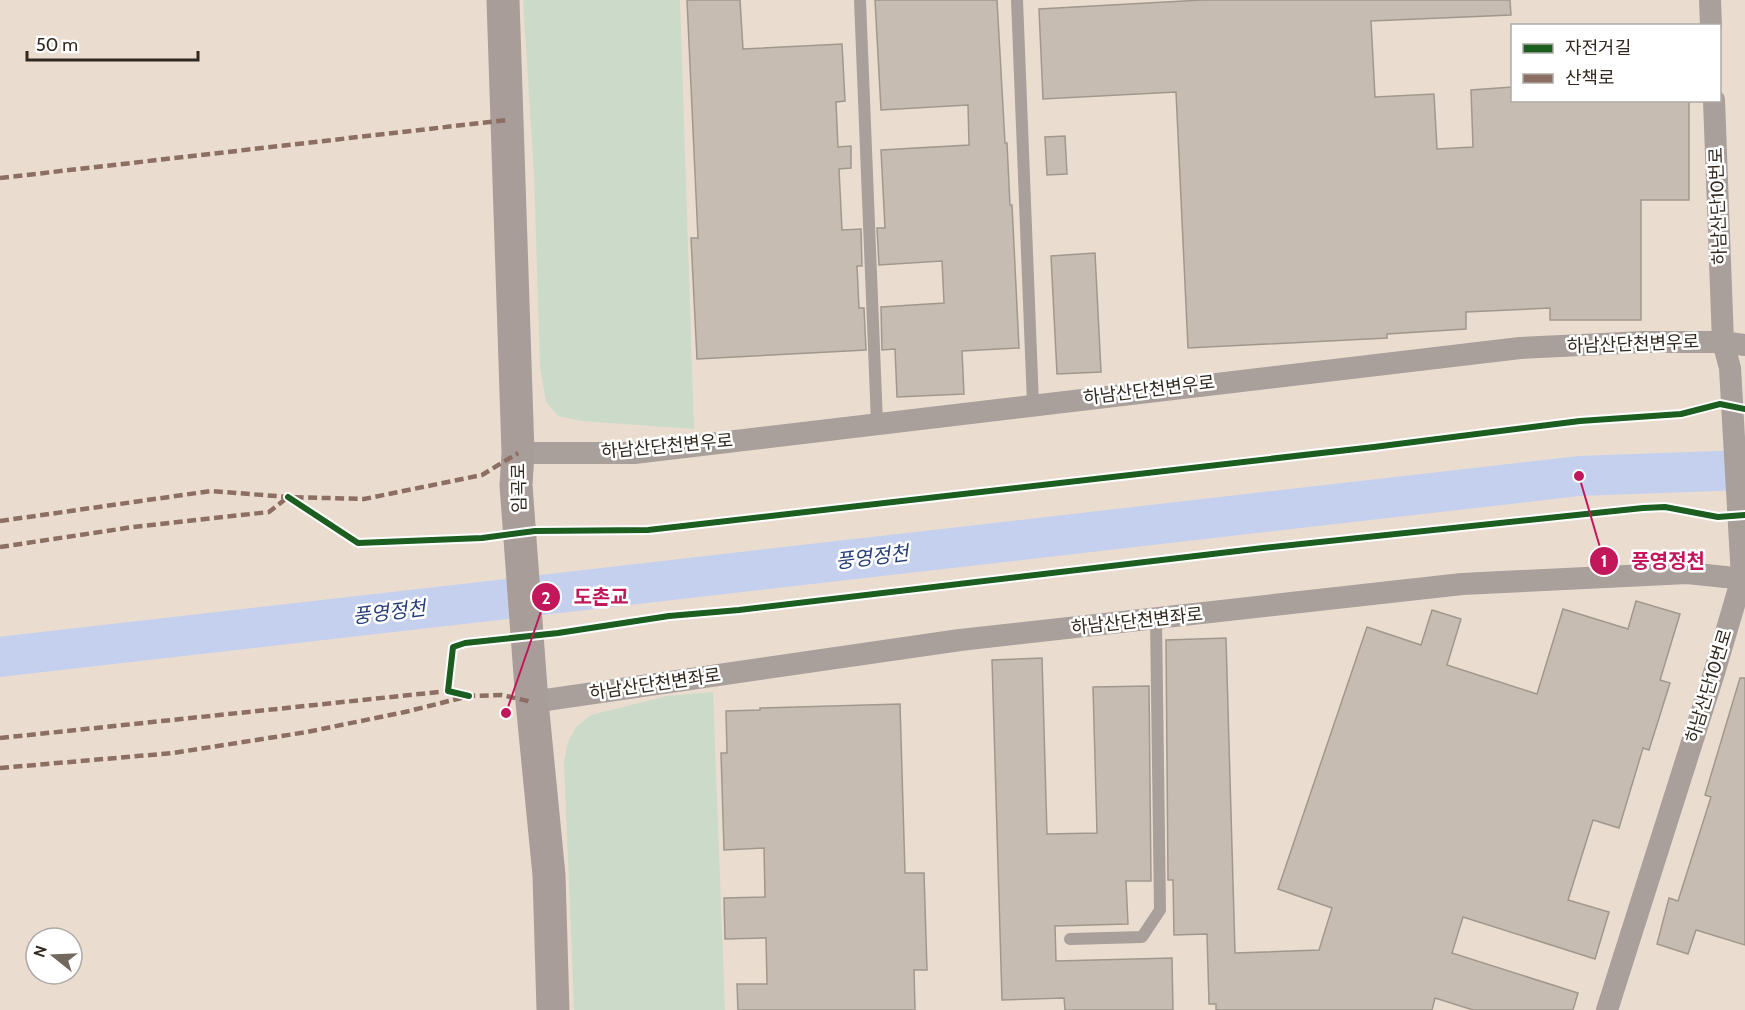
<svg xmlns="http://www.w3.org/2000/svg" width="1745" height="1010" font-family="Cabin,'Noto Sans KR',sans-serif">
<style>
.green{fill:#ccdbc9}
.lines{fill:none;stroke-linecap:round;stroke-linejoin:round}
.river{stroke:#c4d0ed;stroke-width:40}
.building{fill:#c6bcb1;stroke:#a1988d;stroke-width:1.5}
.service{stroke:#a99f9b;stroke-width:12}
.minor{stroke:#a99f9b;stroke-width:22}
.secondary{stroke:#a99d99;stroke-width:33}
.quiet{stroke:#8d6e63;stroke-width:4.5;stroke-dasharray:9 4.5;stroke-linecap:butt}
.cycleway-casing{stroke:#fff;stroke-width:10}
.cycleway{stroke:#1b5e20;stroke-width:6}
.labels{text-anchor:middle;dominant-baseline:central;stroke-width:5;stroke-linejoin:round;paint-order:stroke}
.street-label{font-size:18px;fill:#31291f;stroke:#fff}
.water-label{font-size:20px;font-style:italic;fill:#273f78;stroke:#fff}
.leader{fill:none;stroke:#c2185b;stroke-width:2}
.callout-dot{fill:#c2185b;stroke:#fff;stroke-width:2}
.mark-label{font-size:18px;text-anchor:middle;font-weight:bold;fill:#fff}
.callout-label{font-size:20px;text-anchor:middle;font-weight:bold;fill:#c2185b;stroke:#fff;stroke-width:5;stroke-linejoin:round;paint-order:stroke}
</style>
<rect width="100%" height="100%" fill="#eaddd0"/>
<!-- green -->
<path class="green" d="M523,0h157l14,429 -113,-8 -23,-5 -12,-14 -6,-35 -6,-193z
M713,692l12,318h-151l-10,-249 4,-19 9,-16 14,-11 76,-19z"/>
<g class="lines">
<!-- river -->
<path class="river" d="M0,657l1579,-181 166,-6"/>
</g>
<!-- building -->
<path class="building" d="M687,0h53l3,49 99,-5 3,57 -9,1 2,45 13,-1v22l-12,1 3,61 19,-1 1,37h-5l2,42h5l2,42 -169,9 -6,-121h7z
M875,0h122l8,143h2l3,62h2l7,143 -57,3 2,43 -67,3 -2,-48 -13,1 -1,-43 63,-4 -2,-42 -63,4 -2,-37h8l-4,-78 88,-5 -1,-40 -87,5z
M1202,0h308l1,15 -140,6 4,76 59,-3 3,55 36,-2 -2,-57 41,-3v13h177v100h-48v120h-91v-12l-84,4v17l-79,5v4l-199,10 -12,-256 -133,7 -4,-90z
M1065,136l2,38 -20,1 -2,-38z
M1095,253l6,119 -44,2 -6,-118z
M1636,601l44,13 -20,66 10,3 -21,67 -6,-2 -24,80 -26,-8 -25,80 41,12 -14,47 -132,-42 -11,36 126,40 -5,17h-100l-38,-12 -3,12h-216v-6h-7l-2,-70 -33,1 -1,-55h-5l-2,-240 60,-2 9,315 84,-3 13,-42 -54,-19 89,-262 54,18 11,-35 29,9 -14,46 90,29 26,-85 65,20z
M1042,658l5,176 50,-1 -4,-146 56,-1 2,195h-25l2,43 -73,2 1,35 116,-3 1,52h-108l-1,-12 -62,2 -10,-340z
M1740,678h5v267l-49,-15 -8,24 -31,-10 12,-46 9,3 33,-104 -6,-2z
M900,704l5,169h19l3,97h-13l1,40h-177l-1,-26h30l-1,-46 -41,1 -1,-41 41,-1 -1,-49 -40,2 -3,-97h6l-1,-42 34,-1v-2z"/>
<g class="lines">
<!-- service -->
<path class="service" d="M860,0l17,423
M1017,0l16,404
M1070,939l72,-2 18,-27 -4,-291"/>
<!-- minor -->
<path class="minor" d="M1710,0l1,26
M518,453h116l886,-105 124,-6h79l22,3
M532,702l428,-62 502,-56 225,-11 58,6
M1607,1010l107,-337 28,-95 -12,-210 -7,-26 -9,-242"/>
<!-- secondary -->
<path class="secondary" d="M503,0l15,453 -2,32 16,217 17,173 4,135"/>
<!-- quiet -->
<path class="quiet" d="M0,178l507,-58
M0,521l211,-30 77,6 76,2 118,-24 36,-22
M0,547l133,-20 136,-15 19,-15
M0,738l448,-47
M0,768l173,-15 134,-21 98,-20 64,-16 33,-1 30,7"/>
<!-- cycleway casing -->
<g class="cycleway-casing">
<path id="cycleway" d="M288,497l70,46 124,-5 53,-7 113,-1 726,-83 206,-26 101,-7 39,-10 25,5
M469,696l-21,-5 5,-44 12,-4 93,-10 111,-17 70,-6 524,-62 380,-40 22,-1 53,10 27,-2"/>
</g>
<!-- cycleway -->
<use href="#cycleway" class="cycleway"/>
</g>
<g class="labels">
<!-- street labels -->
<g class="street-label">
<text transform="translate(1718 206) rotate(-92)">하남산단10번로</text>
<text transform="translate(1633 344) rotate(-2)">하남산단천변우로</text>
<text transform="translate(1149 390) rotate(-7)">하남산단천변우로</text>
<text transform="translate(667 446) rotate(-5)">하남산단천변우로</text>
<text transform="translate(519 488) rotate(-91)">임곡로</text>
<text transform="translate(1137 621) rotate(-6)">하남산단천변좌로</text>
<text transform="translate(655 684) rotate(-8)">하남산단천변좌로</text>
<text transform="translate(1709 686) rotate(-73)">하남산단10번로</text>
</g>
<!-- water labels -->
<g class="water-label">
<text transform="translate(872 557) rotate(-7)">풍영정천</text>
<text transform="translate(389 612) rotate(-7)">풍영정천</text>
</g>
</g>
<!-- callouts -->
<path class="leader" d="M1579 476L1604 561M506 713L546 597"/>
<g class="callout-dot">
<circle cx="1579" cy="476" r="6"/>
<circle cx="506" cy="713" r="6"/>
<circle cx="1604" cy="561" r="15"/>
<circle cx="546" cy="597" r="15"/>
</g>
<g class="mark-label">
<text x="1604" y="567">1</text>
<text x="546" y="604">2</text>
</g>
<g class="callout-label">
<text x="1668" y="568">풍영정천</text>
<text x="601" y="604">도촌교</text>
</g>
<!-- legend -->
<rect x="1511" y="24" width="210" height="78" fill="#ffffff" stroke="#ada9a5" stroke-width="1.5"/>
<rect x="1523" y="44" width="30" height="9" fill="#1b5e20" stroke="#ada9a5" stroke-width="1.5"/>
<text x="1565" y="54" font-size="18" fill="#31291f">자전거길</text>
<rect x="1523" y="74" width="30" height="9" fill="#8d6e63" stroke="#ada9a5" stroke-width="1.5"/>
<text x="1565" y="84" font-size="18" fill="#31291f">산책로</text>
<!-- north arrow -->
<g transform="translate(54 956) rotate(288)"><circle r="28" fill="#ffffff" stroke="#ada9a5" stroke-width="1.5"/>
<path d="M0-4.5L10 22L0 15L-10 22Z" fill="#72685d"/>
<text y="-9" font-size="16" font-weight="bold" text-anchor="middle" fill="#31291f">N</text>
</g>
<!-- scale -->
<path d="M27 51v9h171v-9" fill="none" stroke="#31291f" stroke-width="3"/>
<text x="36" y="51" font-size="18" fill="#31291f" stroke="#ffffff" stroke-width="4.5" paint-order="stroke">50 m</text>
</svg>
